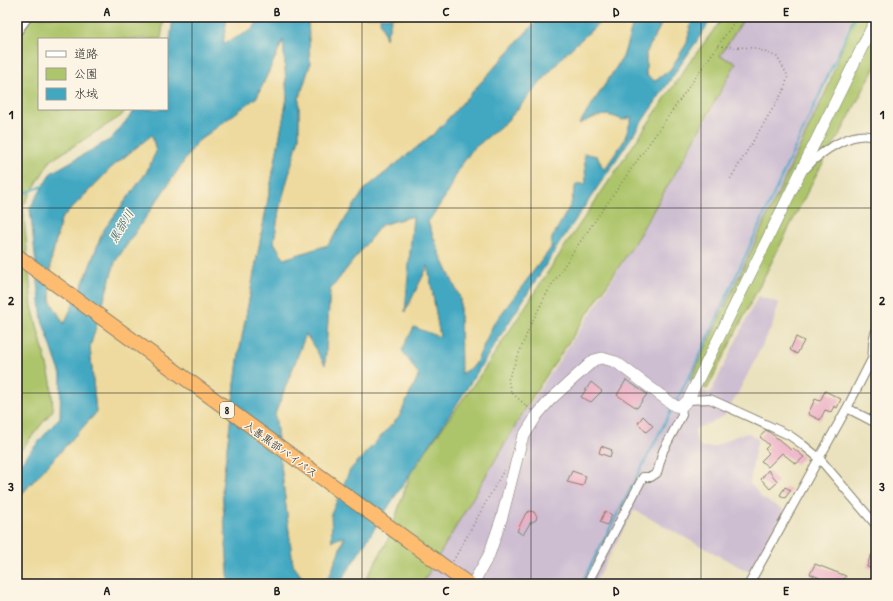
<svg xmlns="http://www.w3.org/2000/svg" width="893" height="601" font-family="'Patrick Hand','Klee One',sans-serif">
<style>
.industrial{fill:#cdbed2}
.green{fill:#adc56b;stroke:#647044}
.sand{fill:#eeda9e;stroke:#857b5d}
.water{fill:#42a8c2;stroke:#2f626f;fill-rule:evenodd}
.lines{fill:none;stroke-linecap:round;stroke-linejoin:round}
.stream{stroke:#42a8c2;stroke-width:2}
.building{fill:#ecadc5}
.minor-casing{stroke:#837f6d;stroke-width:10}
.tertiary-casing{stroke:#837f6d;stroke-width:12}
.trunk-casing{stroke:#837f6d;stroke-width:16}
.path{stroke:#837f6d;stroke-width:1.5;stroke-dasharray:1 3;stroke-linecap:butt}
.minor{stroke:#fff;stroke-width:8}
.tertiary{stroke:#fff;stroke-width:11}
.trunk{stroke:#febc70;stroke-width:14}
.grid{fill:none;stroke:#1c1c1c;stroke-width:1;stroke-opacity:0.55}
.labels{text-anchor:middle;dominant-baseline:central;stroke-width:3;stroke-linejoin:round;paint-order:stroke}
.shield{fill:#fcf5e5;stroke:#5f5d58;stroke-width:1}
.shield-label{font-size:10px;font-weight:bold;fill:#1c1c1c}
.street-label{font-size:11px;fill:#1c1c1c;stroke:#fcf5e5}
.water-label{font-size:12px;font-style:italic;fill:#2d5b67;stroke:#fcf5e5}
.neatline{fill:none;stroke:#1c1c1c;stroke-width:1.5}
.grid-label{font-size:13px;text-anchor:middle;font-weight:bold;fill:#1c1c1c}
</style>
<rect width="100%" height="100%" fill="#fcf5e5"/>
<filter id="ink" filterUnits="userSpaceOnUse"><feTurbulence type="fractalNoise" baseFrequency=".025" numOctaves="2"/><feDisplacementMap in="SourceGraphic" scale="8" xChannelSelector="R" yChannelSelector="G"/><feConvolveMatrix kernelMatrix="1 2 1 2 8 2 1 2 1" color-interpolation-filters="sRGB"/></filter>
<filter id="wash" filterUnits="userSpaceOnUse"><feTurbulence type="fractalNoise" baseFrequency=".012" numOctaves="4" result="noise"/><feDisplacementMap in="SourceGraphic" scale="16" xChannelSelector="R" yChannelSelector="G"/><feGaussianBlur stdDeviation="0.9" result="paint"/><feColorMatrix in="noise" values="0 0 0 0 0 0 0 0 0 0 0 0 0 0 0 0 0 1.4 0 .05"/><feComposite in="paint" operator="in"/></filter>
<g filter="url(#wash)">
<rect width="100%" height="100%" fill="#eae2be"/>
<!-- industrial -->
<path class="industrial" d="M744,17h108l-35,92 -128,276 21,9 48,-98 21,7 -7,23 -35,69 -12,20 -12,7 -18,7 2,13 4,5h12l25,-12 11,-2 9,6 -4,17 -4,27 12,15 22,12 -33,63 -117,-63 -40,74h-172l92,-156 87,-130 49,-81 59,-102 27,-52 -16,-7z"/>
<!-- green -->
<path class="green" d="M17,17h147l-3,22h-122v70h87l-5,7 -71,45 -27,45 9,100 19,75 2,29 -36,45z
M720,17h25l-25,39 16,7 -53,97 -53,90 -97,146 -111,188h-59l24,-42 24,-70 72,-101 86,-131 120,-177 30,-40z
M853,17h23v48l-32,62 -28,48 -109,214 -17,-8 138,-294z"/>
<!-- sand -->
<path class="sand" d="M227,17h34l-9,13 -29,14z
M308,17h73l-1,4 6,17 6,-21h148l-104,115 -71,57 -37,56 -44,14 -10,-17 5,-32 20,-72v-39l11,-34z
M606,17h29l-12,40 -43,66c17,-5 23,-13 42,-3l10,-3 -8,24 -20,30 -18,13h-10l-5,20 -19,34 -1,10 -58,77 -18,40 -15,9v-76l-21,-46 -11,-30 17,-25 15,-30 12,-17 36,-30 58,-67z
M665,17h27l-5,26 -17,27 -15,11 -9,-6v-22z
M284,39l3,59 -48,255 -17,135 7,96h-212v-85l79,-86 -6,-66 25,-85 82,-120 60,-45z
M152,134l4,18 -10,21 -43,58 -17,45 -22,48 -14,-24 1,-39 10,-42 51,-52z
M413,216l-7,94 22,-45 12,72 -21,37 -20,43 -49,53 -18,71 13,-6 -15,40 -8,9h-15l-14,-19 -18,-151 31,-80 19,30 5,-74 51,-65z"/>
<!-- water -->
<path class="water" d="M173,17h54l-4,27 29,-14 9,-13h47l2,48 -11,34v39l-20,72 -5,32 10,17 44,-14 37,-56 71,-57 104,-115h66l-40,36 -58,67 -36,30 -12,17 -15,30 -17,25 11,30 21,46 1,76 14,-9 18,-40 58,-77 1,-10 19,-34 5,-20h10l-2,-31 13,3 7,14 20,-29 8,-24 -10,3c-17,-9 -27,-4 -43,4l44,-67 12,-40h30l-19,36v22l9,6 15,-11 17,-27 5,-26h21l-154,227 -106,166 -59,88 -55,86h-17l8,-9 15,-39 -13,5 -1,-27 19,-44 49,-53 20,-42 -17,-25 12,-23 26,10 -12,-71 -23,46 8,-96 -32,9 -51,65 -5,75 -19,-31 -31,80 18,151 14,19h-78l-7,-96 17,-135 48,-255 -4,-58 -26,57 -60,45 -82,120 -25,85 6,66 -79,86v-32l43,-50 1,-42 -19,-55 -12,-112 21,-35 60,-34 25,-30h31v-42zM152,135l4,17 -10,21 -43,58 -17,45 -22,48 -14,-24 1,-39 10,-42 51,-52z
M381,17h11l-6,22 -6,-19z"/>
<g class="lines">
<!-- stream -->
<path class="stream" d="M17,196l29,-11
M676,402l21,-41 158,-344
M581,584l91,-175"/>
</g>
<g id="blocks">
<!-- building -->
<path class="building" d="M796,337l8,4 -7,13 -7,-4z
M626,380l21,14 -10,14 -20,-13z
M591,382l11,9 -11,11 -10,-5z
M825,391l16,8 -4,9 -3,-2 -3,6 -6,-2 -5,10 -12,-6 7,-15 5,2z
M643,416l10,10 -7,6 -8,-9z
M766,430l11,8 14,12 2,-2 11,9 -8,7 -14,-11 -14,14 -7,-6 8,-8 -4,-4 4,-4 -9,-8z
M601,446l11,4 -2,7 -11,-4z
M768,470l10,12 -8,7 -9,-10z
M572,471l14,5 -3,10 -16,-4z
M785,487l6,3 -6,8 -5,-3z
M530,511l4,1 3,4 -1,4 -6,3 -7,12 -6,-4 9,-18z
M605,511l7,4 -5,10 -7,-3z
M876,549v15l-2,5 -7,-2 3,-10z
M815,564l31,12 -5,8h-22l1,-6 -10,-4z"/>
</g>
</g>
<g filter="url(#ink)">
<use href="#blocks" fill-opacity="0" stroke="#837f6d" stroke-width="1"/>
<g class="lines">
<!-- minor casing -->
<g class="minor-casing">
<path id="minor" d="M17,32l11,-15
M806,168c14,-16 48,-40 70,-30
M688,400l22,-1 79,36 14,10 16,13 57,67
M847,408l29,15
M587,584l56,-107h8l6,-4 6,-22 19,-36 -1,-8
M749,584l98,-176 25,-49c2,-10 -1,-18 4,-28"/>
</g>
<!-- tertiary casing -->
<g class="tertiary-casing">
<path id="tertiary" d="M476,578l13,-23 13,-38 20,-78 15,-24 13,-15 44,-40 8,-2 14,4 59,44 6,1 7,-7 188,-381"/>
</g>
<!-- trunk casing -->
<g class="trunk-casing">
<path id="trunk" d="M17,256l451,328"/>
</g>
<!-- path -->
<path class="path" d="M718,46l37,2 22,9 11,19 -4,14 -55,91
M531,410l-20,-18 -3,-12 23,-56 17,-33 25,-39 165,-235
M453,561l51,-91
M439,584l4,-6"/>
<!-- minor -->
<use href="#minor" class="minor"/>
<!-- tertiary -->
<use href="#tertiary" class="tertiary"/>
<!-- trunk -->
<use href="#trunk" class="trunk"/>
</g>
</g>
<!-- grid -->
<path class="grid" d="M192,17v567M362,17v567M531,17v567M701,17v567M17,208h859M17,393h859"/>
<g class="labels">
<!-- shield labels -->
<rect class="shield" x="220" y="402" width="14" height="16" rx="3"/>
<g class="shield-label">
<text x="227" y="410">8</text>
</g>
<!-- street labels -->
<g class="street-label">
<text transform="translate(281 449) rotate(36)">入善黒部バイパス</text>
</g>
<!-- water labels -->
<g class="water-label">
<text transform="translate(121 226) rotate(-59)">黒部川</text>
</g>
</g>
<!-- margin -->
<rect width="893" height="601" fill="none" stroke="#fcf5e5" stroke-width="44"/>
<!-- legend -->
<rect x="38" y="38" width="130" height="72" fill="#fcf5e5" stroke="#a29e95"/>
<rect x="46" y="51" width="20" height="6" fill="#ffffff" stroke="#a29e95"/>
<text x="74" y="58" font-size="12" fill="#1c1c1c">道路</text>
<rect x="46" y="68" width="20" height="12" fill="#adc56b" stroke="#a29e95"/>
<text x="74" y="78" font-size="12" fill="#1c1c1c">公園</text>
<rect x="46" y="88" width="20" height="12" fill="#42a8c2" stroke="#a29e95"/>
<text x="74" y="98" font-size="12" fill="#1c1c1c">水域</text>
<rect x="22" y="22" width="849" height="557" class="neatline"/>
<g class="grid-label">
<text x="107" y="16">A</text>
<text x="277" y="16">B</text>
<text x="446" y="16">C</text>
<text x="616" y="16">D</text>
<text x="786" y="16">E</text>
<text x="11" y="119">1</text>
<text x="882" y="119">1</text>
<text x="11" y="305">2</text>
<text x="882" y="305">2</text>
<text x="11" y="491">3</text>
<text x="882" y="491">3</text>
<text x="107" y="595">A</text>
<text x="277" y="595">B</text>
<text x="446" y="595">C</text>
<text x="616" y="595">D</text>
<text x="786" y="595">E</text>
</g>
</svg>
